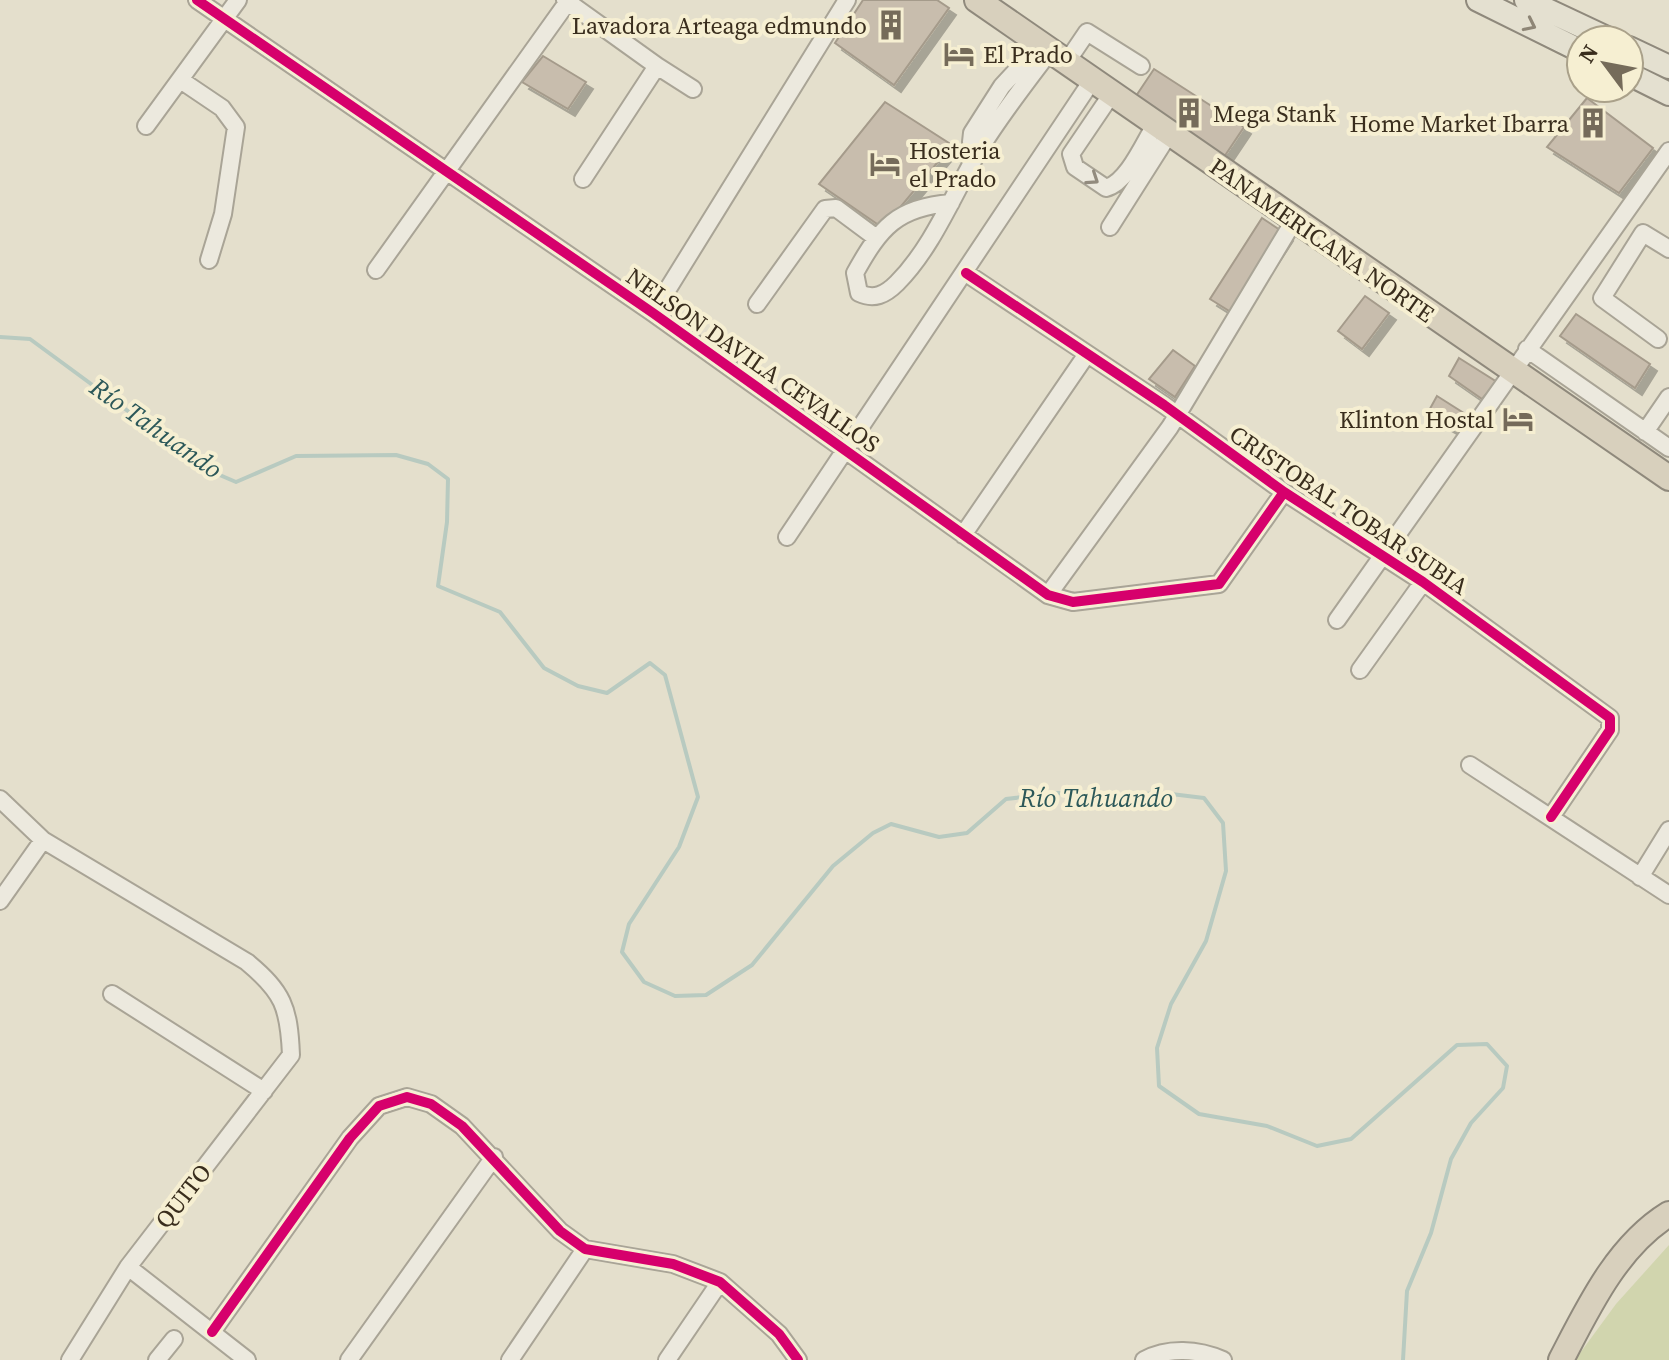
<svg xmlns="http://www.w3.org/2000/svg" width="1669" height="1360" font-family="'Source Serif 4',serif">
<style>
.green{fill:#d1d5ae}
.lines{fill:none;stroke-linecap:round;stroke-linejoin:round}
.stream{stroke:#b8cac0;stroke-width:4}
.building{fill:#c8bdad;stroke:#a59b8b;stroke-width:2;filter:url(#shadow)}
.minor-casing{stroke:#a9a496;stroke-width:20}
.major-casing{stroke:#8f897c;stroke-width:26}
.highway-casing{stroke:#8f897c;stroke-width:28}
.minor{stroke:#ece9de;stroke-width:16}
.major{stroke:#e4e0d0;stroke-width:22}
.highway{stroke:#d8d0bd;stroke-width:24}
.cycleway-casing{stroke:#f6efd2;stroke-width:15}
.cycleway{stroke:#d6006c;stroke-width:10}
.oneway{stroke:#8e8676}
.oneway2{stroke:#928b7e}
.labels{text-anchor:middle;dominant-baseline:central;stroke-width:8;stroke-linejoin:round;paint-order:stroke}
.poi-label{font-size:24px;fill:#392d1d;stroke:#f6efd2;text-anchor:end}
.street-label{font-size:24px;fill:#392d1d;stroke:#f6efd2}
.water-label{font-size:26px;font-style:italic;fill:#2c5859;stroke:#f6efd2}
</style>
<defs>
<filter id="shadow"><feDropShadow dx="7" dy="7" stdDeviation="0" flood-color="#0004"/></filter>
</defs>
<rect width="100%" height="100%" fill="#e4dfcc"/>
<!-- green -->
<path class="green" d="M1669,1245v115h-94l41,-56z"/>
<g class="lines">
<!-- stream -->
<path class="stream" d="M0,337l30,2 178,131 28,12 60,-26 100,-1 32,9 20,15 -1,43 -9,64 62,26 44,56 34,18 29,7 43,-30 15,12 33,122 -19,50 -50,77 -7,28 22,30 31,14 31,-1 46,-30 81,-99 40,-33 18,-9 48,13 28,-4 39,-34 52,-6 43,3 62,-3 41,5 19,25 3,48 -20,70 -35,63 -14,44 2,38 40,28 68,12 50,20 34,-7 106,-94 30,-1 20,22 -4,22 -32,35 -20,36 -20,74 -24,58 -4,69"/>
</g>
<!-- building -->
<path class="building" d="M863,0h74l12,8 -55,77 -59,-42z
M543,56l43,26 -18,27 -46,-27z
M1154,69l90,58 -20,30 -90,-58z
M1587,98l66,50 -34,45 -72,-46z
M885,102l67,43 -69,83 -64,-44z
M1262,218l24,16 -52,80 -24,-15z
M1365,296l24,17 -27,36 -24,-18z
M1576,314l74,50 -15,24 -75,-52z
M1173,350l22,16 -20,31 -26,-18z
M1459,358l38,24 -15,17 -33,-23z
M1437,396l33,21 -13,14 -30,-17z"/>
<g class="lines">
<!-- minor casing -->
<g class="minor-casing">
<path id="minor" d="M197,0l456,313 395,282 25,7 146,-18 65,-92
M565,0l92,66
M1066,63l21,-31 54,34
M182,81l40,27 14,19 -13,87 -14,46
M1111,95l-40,59 4,13 31,21c21,-5 38,-45 49,-63
M146,126l92,-126
M979,151l-8,-9 1,-9 30,-47 38,-41
M583,179l74,-113 36,23
M951,203c-54,4 -71,25 -96,70l4,20c15,7 26,2 38,-10 35,-35 56,-88 81,-131 21,-35 47,-68 72,-101
M1110,227l59,-93
M376,270l193,-270
M966,273l198,132 120,87 139,90 187,136v12l-59,87
M757,304l68,-95 11,-1 39,29
M653,313l194,-313
M1658,339l-56,-41 41,-65 26,16
M1527,349l142,99
M1645,432l24,-35
M963,535l124,-181
M787,537l304,-455
M1048,595l122,-168 125,-208
M1337,620l332,-469
M1360,670l63,-88
M1470,765l199,130
M0,799l43,41 204,122c36,30 42,45 44,93l-163,212 -58,93
M1640,877l29,-47
M0,901l43,-61
M112,994l152,97
M128,1267l119,93
M212,1332l138,-194 29,-32 28,-9 24,7 31,22 98,105 25,18 88,15 47,18 59,52 19,26
M157,1360l17,-21
M349,1360l145,-203
M510,1360l75,-111
M667,1360l53,-78
M1144,1360c24,-13 54,-11 79,0"/>
</g>
<!-- major casing -->
<g class="major-casing">
<path id="major" d="M1478,0l103,51
M1526,0l85,40
M1629,48l40,19
M1629,74l40,20"/>
</g>
<!-- highway casing -->
<g class="highway-casing">
<path id="highway" d="M977,0l692,478
M1561,1360c27,-52 56,-114 108,-146"/>
</g>
<!-- minor -->
<use href="#minor" class="minor"/>
<!-- major -->
<use href="#major" class="major"/>
<!-- highway -->
<use href="#highway" class="highway"/>
<!-- cycleway casing -->
<g class="cycleway-casing">
<path id="cycleway" d="M197,0l456,313 395,282 25,7 146,-18 65,-92
M966,273l198,132 120,87 139,90 187,136v12l-59,87
M212,1332l138,-194 29,-32 28,-9 24,7 31,22 98,105 25,18 88,15 47,18 59,52 19,26"/>
</g>
<!-- cycleway -->
<use href="#cycleway" class="cycleway"/>
</g>
<!-- one-way arrows -->
<defs><path id="oneway-chevron" d="M-2-3.5L2.5 0L-2 3.5" fill="none" stroke-width="1.6" stroke-linecap="round" stroke-linejoin="round" transform="scale(2)"/></defs>
<use class="oneway" href="#oneway-chevron" transform="translate(1530 25) rotate(26)"/>
<use class="oneway2" href="#oneway-chevron" transform="translate(1093 179) rotate(34)"/>
<!-- icons -->
<defs>
<g id="building-bare" transform="scale(2.4)"><path d="M-4-6H4V6H1V3H-1V6H-4ZM-2.5-4.3h1.7v1.8h-1.7ZM.8-4.3h1.7v1.8H.8ZM-2.5-1h1.7V.8h-1.7ZM.8-1h1.7V.8H.8Z" fill="#756b5a" stroke="#f6efd2" stroke-width="2.5" paint-order="stroke"/></g>
<g id="hotel-bare" transform="scale(2.4)"><path d="M-6-4.5h1.5V1H6V5H4.5V3h-9V5H-6ZM-4 0a1.8 1.8 0 1 1 3.6 0ZM.5 0V-2.5h3Q6-2.5 6 0Z" fill="#756b5a" stroke="#f6efd2" stroke-width="2.5" paint-order="stroke"/></g>
</defs>
<g fill-rule="evenodd">
<use href="#building-bare" x="891" y="25"/>
<use href="#hotel-bare" x="959" y="54"/>
<use href="#building-bare" x="1189" y="113"/>
<use href="#building-bare" x="1593" y="123"/>
<use href="#hotel-bare" x="885" y="164"/>
<use href="#hotel-bare" x="1518" y="419"/>
</g>
<g class="labels">
<!-- poi labels -->
<g class="poi-label">
<text x="867" y="25">Lavadora Arteaga edmundo</text>
<text x="983" y="54" text-anchor="start">El Prado</text>
<text x="1213" y="113" text-anchor="start">Mega Stank</text>
<text x="1569" y="123">Home Market Ibarra</text>
<text x="909" y="150" text-anchor="start">Hosteria<tspan x="909" dy="28">el Prado</tspan></text>
<text x="1494" y="419">Klinton Hostal</text>
</g>
<!-- street labels -->
<g class="street-label">
<text transform="translate(1322 240) rotate(35)">PANAMERICANA NORTE</text>
<text transform="translate(753 360) rotate(35)">NELSON DAVILA CEVALLOS</text>
<text transform="translate(1349 510) rotate(34)">CRISTOBAL TOBAR SUBIA</text>
<text transform="translate(183 1196) rotate(-52)">QUITO</text>
</g>
<!-- water labels -->
<g class="water-label">
<text transform="translate(156 428) rotate(35)">Río Tahuando</text>
<text x="1096" y="798">Río Tahuando</text>
</g>
</g>
<!-- north arrow -->
<g transform="translate(1605 64) rotate(302)"><circle r="38" fill="#f6efd2" stroke="#aaa18a" stroke-width="2"/>
<path d="M0-6L14 30L0 20L-14 30Z" fill="#756b5a"/>
<text y="-12" font-size="22" font-weight="bold" text-anchor="middle" fill="#392d1d">N</text>
</g>
</svg>
